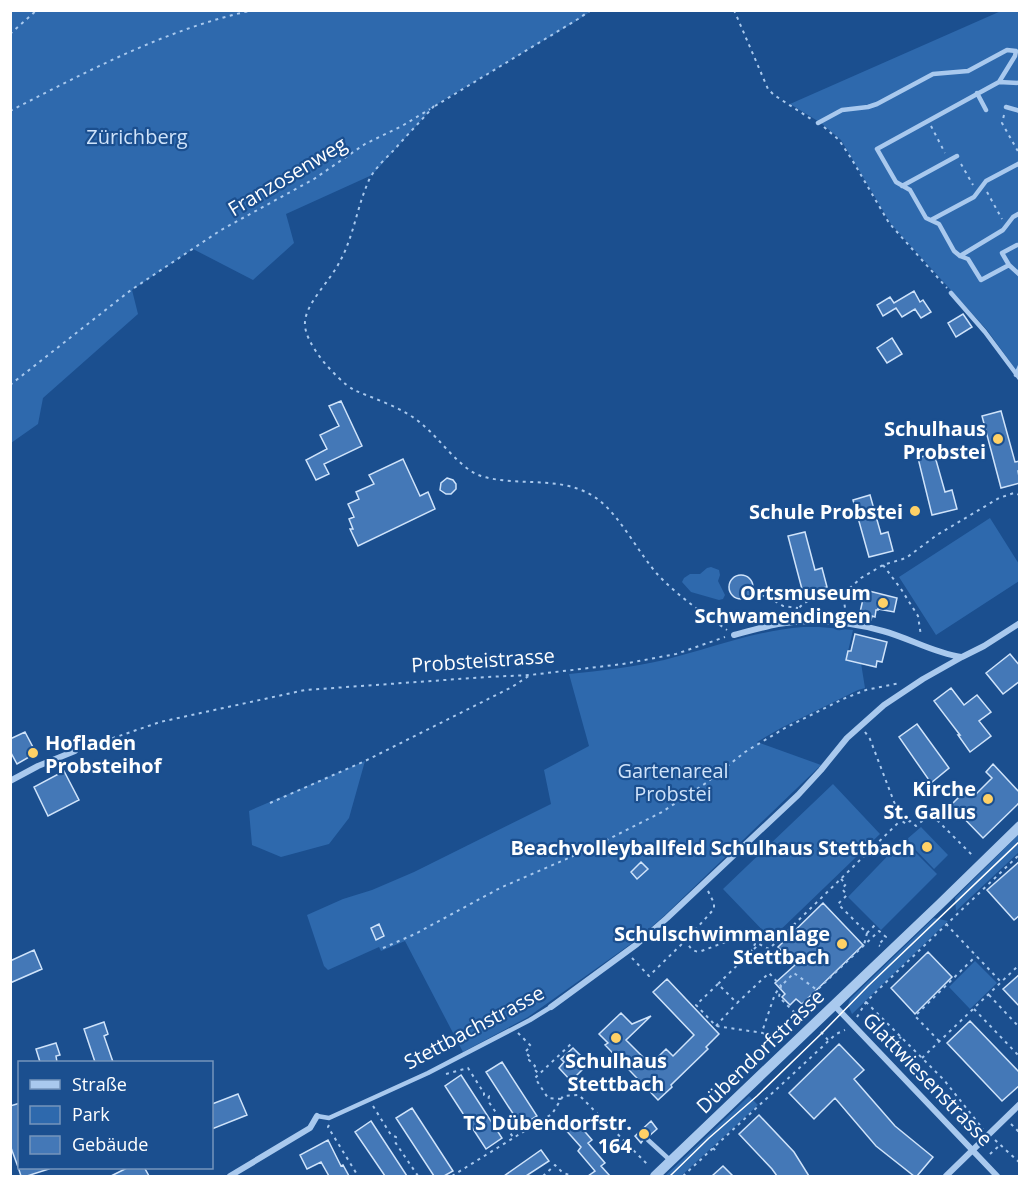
<svg xmlns="http://www.w3.org/2000/svg" width="1030" height="1187" font-family="'Open Sans',sans-serif">
<style>
.green{fill:#2e69ad}
.building{fill:#4478b7;stroke:#cfe3fa;stroke-width:1.5}
.lines{fill:none;stroke-linecap:round;stroke-linejoin:round}
.path{stroke:#a9c9ee;stroke-width:2;stroke-dasharray:3 4.5;stroke-linecap:butt}
.service{stroke:#a9c9ee;stroke-width:4.5}
.minor{stroke:#a9c9ee;stroke-width:6}
.tertiary{stroke:#a9c9ee;stroke-width:10}
.tram{stroke:#fff;stroke-width:1.5}
.poi-dot{fill:#ffd166;stroke:#1b4f8f;stroke-width:2}
.labels{text-anchor:middle;dominant-baseline:central;stroke-width:4.5;stroke-linejoin:round;paint-order:stroke}
.park-label{font-size:20px;fill:#cfe3fa;stroke:#1b4f8f}
.street-label{font-size:20px;fill:#fff;stroke:#1b4f8f}
.poi-label{font-size:20px;font-weight:bold;fill:#fff;stroke:#1b4f8f;text-anchor:end}
</style>
<rect width="100%" height="100%" fill="#1b4f8f"/>
<!-- green -->
<path class="green" d="M11,10h580v1l-13,9 -144,86 -62,69 -86,39 8,29 -41,37 -60,-31 -61,41 6,24 -95,84 -5,26 -27,19z
M1001,11h18v363l-32,-44 -96,-106 -50,-84 -20,-17 -31,-19z
M990,518l29,46v17l-83,54 -37,-58z
M711,567l8,3 1,5 -2,6 7,14 -2,4 -4,1 -28,-8 -9,-10 2,-4 6,-4h10l7,-6z
M803,627h16l34,3 -7,30 15,3 4,25 -7,2 -77,38 -24,14 64,23 -157,151 -29,25 -107,76 -65,35 -58,-111 -24,10 -2,-4 -51,23 -4,-4 -17,-51 36,-16 29,-9 42,-18 137,-68 -7,-34 45,-24 -20,-72c32,-3 64,-7 95,-14 48,-12 89,-29 139,-33z
M365,761l-16,57 -20,26 -48,13 -29,-12 -3,-34z
M833,784l47,50 -109,105 -48,-50z
M921,827l27,28 -14,14 -28,-29z
M1019,834v18l-63,59 -1,-13z
M903,840l34,34 -56,56 -33,-33z
M934,918l14,3 -96,93 -4,-9 2,-6z
M975,961l22,22 -27,26 -21,-22z
M749,1096l9,9 -77,71h-16z"/>
<!-- building -->
<path class="building" d="M914,291l6,11 3,-2 8,12 -10,6 -6,-9 -13,8 -6,-9 -13,8 -6,-11 13,-8 4,6z
M963,314l9,13 -16,10 -8,-14z
M892,338l10,16 -15,9 -10,-15z
M341,401l21,45 -38,18 5,10 -13,6 -10,-20 21,-11 -7,-14 19,-9 -10,-20z
M1001,411l14,51 5,-1v10h-2l2,12 -19,5 -19,-72z
M934,453l11,39 7,-2 5,19 -25,6 -14,-57z
M403,459l17,37 8,-4 7,17 -77,37 -8,-17h3l-4,-10 5,-2 -6,-13 11,-5 -3,-7 18,-8 -5,-9z
M447,478l6,2 3,4v5l-5,5h-5l-6,-4 1,-7z
M870,495l11,39 7,-2 5,19 -24,6 -16,-57z
M805,532l10,38 7,-2 5,19 -24,6 -15,-57z
M729 587a12 12 0 1 1 24 0a12 12 0 1 1-24 0Z
M865,590l32,8 -3,14 -16,-3v1h-2l-1,7 -3,-1 -1,4 -12,-3z
M855,634l32,8 -5,20 -5,-1 -1,6 -30,-7 2,-9h3z
M1010,654l10,12v15l-17,13 -17,-21z
M951,688l13,17 13,-10 14,17 -12,9 12,15 -21,16 -12,-17h2l-26,-34z
M917,724l32,44 -18,15 -32,-46z
M25,732l11,21 -19,11 -7,-13v-12z
M993,764l27,29v9l-37,36 -32,-33 15,-15 7,7 19,-19 -6,-6z
M64,771l15,29 -31,16 -14,-29z
M1020,861v54l-6,5 -27,-30z
M641,862l7,7 -11,10 -6,-7z
M823,903l40,42 -61,59 -6,-5 -6,6 -8,-8 3,-3 -10,-11 20,-18 -17,-18z
M379,924l5,12 -8,4 -5,-12z
M34,950l8,19 -32,14v-22z
M928,952l24,25 -37,37 -24,-26z
M1020,974v33l-17,-18z
M667,979l52,55 -13,13 2,2 -37,36 1,2 -14,13 -53,-55 3,-2 -9,-9 22,-21 11,11 19,-8 -25,24 22,22 7,-6 2,2 9,-9 7,7 21,-21 -41,-43z
M970,1021l50,52v12l-18,16 -55,-58z
M104,1022l4,12 -4,2 9,26h-18l-11,-33z
M56,1043l4,12 -4,1 1,6h-17l-4,-13z
M839,1044l25,26 -10,9 41,47 38,31 -16,19h-3l-38,-30 -41,-48 -21,21 -25,-26z
M573,1048l8,8 -5,5 7,8 -12,12 -12,-13 5,-6 -3,-3z
M502,1062l35,54 -16,10 -35,-54z
M461,1075l41,63 -16,11 -41,-63z
M238,1094l9,21 -35,14v-25z
M20,1103v63l-2,1 -8,-22v-39z
M412,1108l41,63 -9,5h-10l-38,-58z
M759,1115l35,37 15,24h-32l-5,-7 -33,-35z
M574,1119l18,21 -4,3 17,20 -4,3 9,10h-22l7,-5 -17,-20 3,-4 -17,-19z
M371,1121l36,55h-22l-30,-44z
M651,1121l6,8 -8,7 -4,1 -4,6 -6,-7z
M328,1140l13,26 2,-1 6,11h-20l-8,-14 -14,7 -7,-14z
M541,1150l8,11 -23,15h-22z
M723,1166l10,10h-21z
M18,1167h31v2l-22,7h-6z
M129,1167h15l5,9h-38z"/>
<g class="lines">
<!-- path -->
<path class="path" d="M734,10l34,79 6,6 37,24
M10,34l27,-24
M434,106c-13,15 -27,29 -40,44 -8,8 -18,17 -24,28 -13,27 -16,59 -31,85 -9,18 -33,40 -34,59 -2,21 32,58 49,68 23,10 50,18 69,35 17,14 37,44 58,51 39,12 84,-3 119,25 22,18 39,53 59,75 20,21 44,37 68,54
M435,106l143,-87 13,-9
M10,111c78,-40 158,-83 244,-101
M1004,115l-2,8 18,32
M931,126l14,27
M824,127l15,13 12,18 38,65 58,65
M961,164l12,21
M987,192l15,27
M10,385l121,-95 90,-60 93,-51 51,-35 37,-18 28,-17
M883,565l18,24 17,27 3,20
M754,593l16,5 13,8 15,2
M796,614c6,-18 32,-18 47,-20
M846,615l-3,-21 18,-16 22,-13 23,-7 31,-23 62,-37 15,-5 6,2
M865,732l5,7 31,81 5,4 4,-3 6,5 15,-12 43,43
M84,748l76,-26 145,-32 182,-13 43,-2 93,-11 53,-10 49,-17
M270,803l95,-42 147,-74 18,-12
M841,879l5,5 -4,5 5,6 -9,9 29,29 -3,12
M708,891l6,12v6l-28,31c3,6 5,11 13,12l42,-16 11,1 3,7 -5,9 -32,31 19,19 32,-30 12,13 -6,8 -12,35v4l12,11
M946,924l55,58
M867,933l8,-8
M383,948l32,-14 85,-46 87,-38 75,-38 44,-29 39,-31 40,-24 58,-29 23,-9 34,-7
M754,949l5,-5 10,5 132,-129
M632,958l17,18 37,-36
M718,984l-22,21 20,21 47,7
M989,995l31,33
M866,1002l78,78 39,49
M974,1009l46,48
M857,1017l9,-15 14,-14 140,-134
M800,1018l-21,-21 2,-11 13,-13 23,17 62,-59 7,6 -8,8 2,1
M716,1026l20,-22
M821,1032l8,9
M518,1033l13,13 -6,6 6,6 -2,2 6,6 -2,2 6,6
M939,1041l-24,-25 61,-60
M889,1050l12,-13
M922,1058l98,-94
M446,1074l22,-6 14,22 2,1v4l5,1 -1,5 25,36
M561,1099l-13,-1 -13,-20 37,-35
M373,1106l18,29 5,2 -1,5 23,34
M1011,1124l9,9
M329,1125l-1,2 30,49
M968,1130l9,-9
M995,1140l25,23
M713,1148l5,5
M990,1154l10,-9
M452,1176l100,-62 11,-18 16,-1 70,71
M543,1176l12,-11 7,7 9,4
M683,1176l153,-142 9,-4"/>
<!-- service -->
<path class="service" d="M977,93l9,17
M1006,107l14,4
M818,123l24,-13 26,-3 9,-3 56,-30 35,-3 39,-21 9,1 -1,5 -16,26
M902,186l55,-30
M931,220l43,-23 12,-16 34,-18
M1020,245h-3l-15,8 7,12 11,10
M960,256l43,-26 10,-13 7,-4
M1009,265l-28,15 -13,-21 -8,-3 -6,-5 -15,-27 -13,-6 -16,-28 -14,-8 -19,-33 122,-67 21,1
M951,293l34,39 35,47
M1016,375l4,-9
M317,1116l12,2 99,-45 102,-53 21,-13
M648,1140l23,21"/>
<!-- minor -->
<path class="minor" d="M734,635c15,-4 29,-8 44,-11 35,-6 72,-2 105,7 26,7 51,22 78,26
M10,781l28,-15 37,-15
M834,1005l163,171
M551,1007l86,-63 30,-26 131,-123 23,-25 26,-32 37,-33 39,-26 39,-22 22,-11 36,-23
M230,1176l80,-48 7,-12
M946,1176l74,-72"/>
<!-- tertiary -->
<path class="tertiary" d="M655,1176l285,-272 80,-78"/>
<!-- tram -->
<path class="tram" d="M670,1176l39,-38 48,-42 65,-63 46,-47 152,-145"/>
</g>
<!-- markers -->
<g class="poi-dot">
<circle cx="998" cy="439" r="6"/>
<circle cx="915" cy="511" r="6"/>
<circle cx="883" cy="603" r="6"/>
<circle cx="33" cy="753" r="6"/>
<circle cx="988" cy="799" r="6"/>
<circle cx="927" cy="847" r="6"/>
<circle cx="842" cy="944" r="6"/>
<circle cx="616" cy="1038" r="6"/>
<circle cx="644" cy="1134" r="6"/>
</g>
<g class="labels">
<!-- park labels -->
<g class="park-label">
<text x="137" y="136">Zürichberg</text>
<text x="673" y="770">Gartenareal<tspan x="673" dy="23">Probstei</tspan></text>
</g>
<!-- street labels -->
<g class="street-label">
<text transform="translate(287 176) rotate(-31)">Franzosenweg</text>
<text transform="translate(483 660) rotate(-4)">Probsteistrasse</text>
<text transform="translate(474 1027) rotate(-28)">Stettbachstrasse</text>
<text transform="translate(760 1051) rotate(-44)">Dübendorfstrasse</text>
<text transform="translate(928 1079) rotate(46)">Glattwiesenstrasse</text>
</g>
<!-- poi labels -->
<g class="poi-label">
<text x="986" y="428">Schulhaus<tspan x="986" dy="23">Probstei</tspan></text>
<text x="903" y="511">Schule Probstei</text>
<text x="871" y="592">Ortsmuseum<tspan x="871" dy="23">Schwamendingen</tspan></text>
<text x="45" y="742" text-anchor="start">Hofladen<tspan x="45" dy="23">Probsteihof</tspan></text>
<text x="976" y="788">Kirche<tspan x="976" dy="23">St. Gallus</tspan></text>
<text x="915" y="847">Beachvolleyballfeld Schulhaus Stettbach</text>
<text x="830" y="933">Schulschwimmanlage<tspan x="830" dy="23">Stettbach</tspan></text>
<text x="616" y="1060" text-anchor="middle">Schulhaus<tspan x="616" dy="23">Stettbach</tspan></text>
<text x="632" y="1122">TS Dübendorfstr.<tspan x="632" dy="23">164</tspan></text>
</g>
</g>
<!-- border -->
<rect width="1030" height="1187" fill="none" stroke="#ffffff" stroke-width="24"/>
<!-- legend -->
<rect x="18" y="1061" width="195" height="108" fill="#1b4f8f" stroke="#7695bc" stroke-width="1.5"/>
<rect x="30" y="1080" width="30" height="9" fill="#a9c9ee" stroke="#7695bc" stroke-width="1.5"/>
<text x="72" y="1091" font-size="18" fill="#ffffff">Straße</text>
<rect x="30" y="1106" width="30" height="18" fill="#2e69ad" stroke="#7695bc" stroke-width="1.5"/>
<text x="72" y="1121" font-size="18" fill="#ffffff">Park</text>
<rect x="30" y="1136" width="30" height="18" fill="#4478b7" stroke="#7695bc" stroke-width="1.5"/>
<text x="72" y="1151" font-size="18" fill="#ffffff">Gebäude</text>
</svg>
